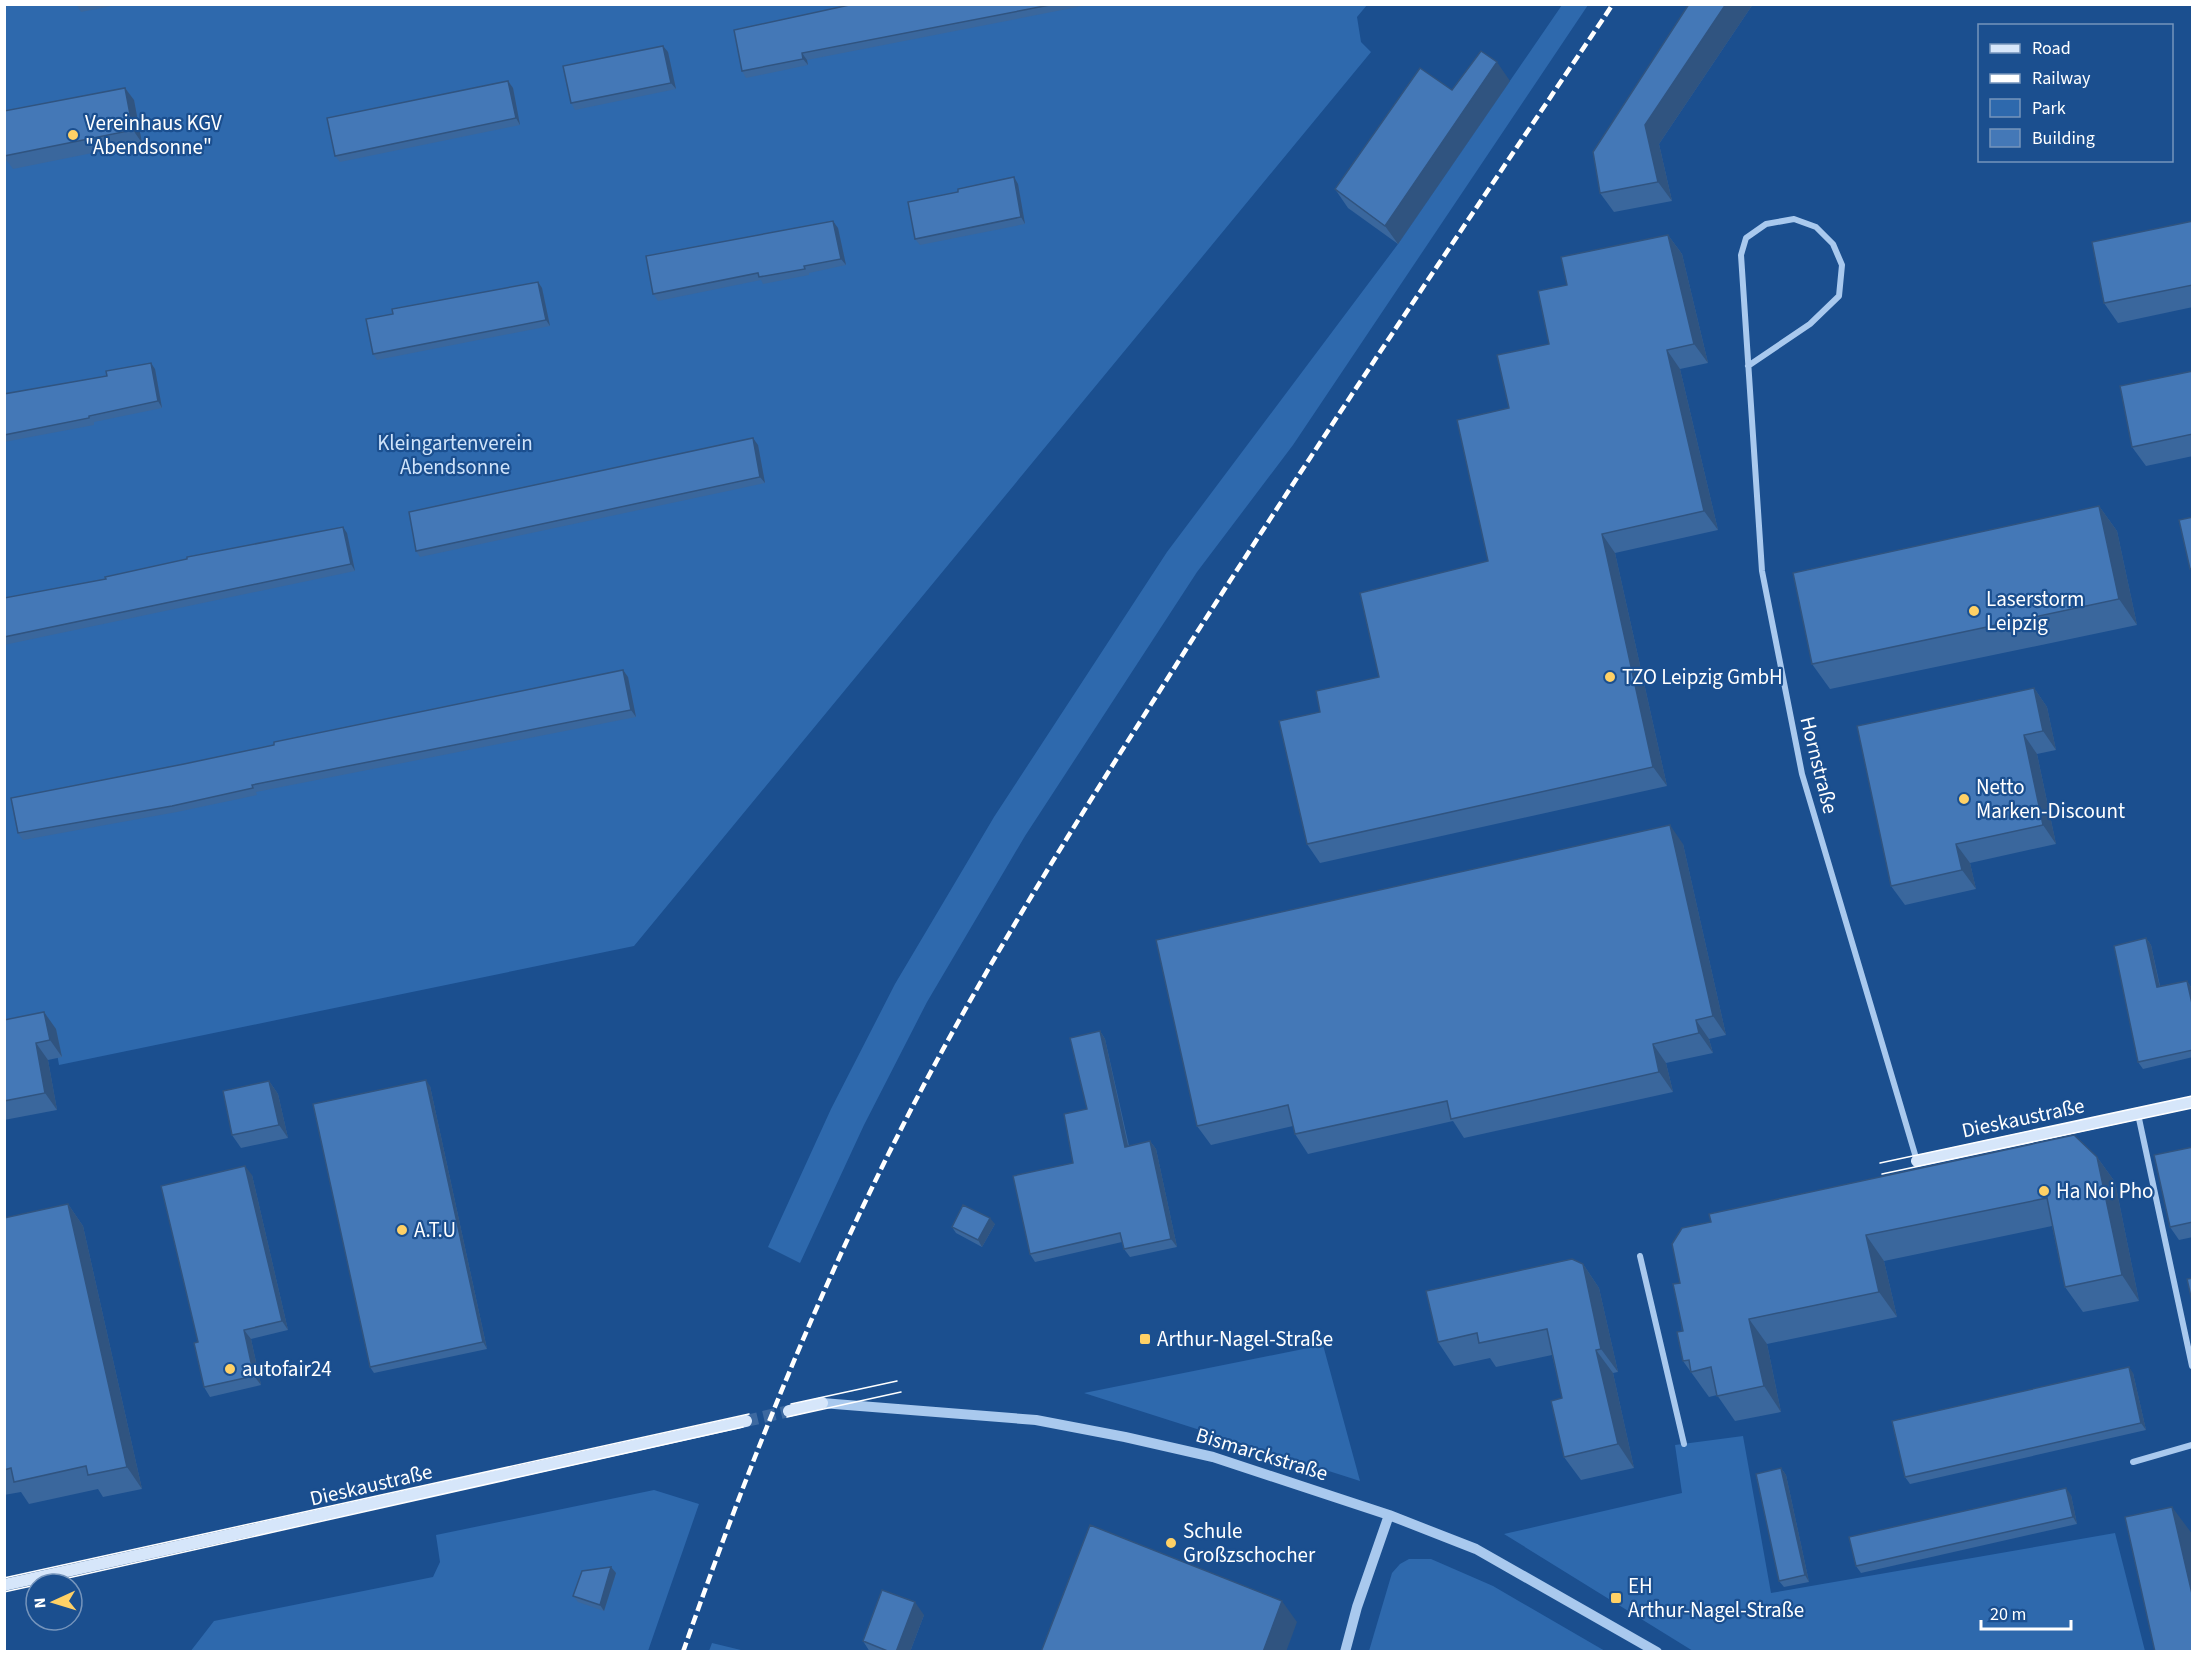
<svg xmlns="http://www.w3.org/2000/svg" width="2197" height="1656" font-family="'Source Sans 3',sans-serif">
<style>
.green{fill:#2e69ad}
.lines{fill:none;stroke-linecap:round;stroke-linejoin:round}
.secondary-tunnel{stroke:#3d69a0;stroke-width:12;stroke-dasharray:12 6;stroke-linecap:butt}
.minor{stroke:#a9c9ee;stroke-width:6}
.tertiary{stroke:#a9c9ee;stroke-width:10}
.secondary{stroke:#d6e6fa;stroke-width:12}
.tram{stroke:#fff;stroke-width:1.5}
.rail{stroke:#fff;stroke-width:4.5;stroke-dasharray:10 4.5;stroke-linecap:butt}
.wall{fill:#3a679d}
.shaded-wall{fill:#305480}
.building{fill:#4478b7;stroke:#305480;stroke-width:1.5}
.poi-dot{fill:#ffd166;stroke:#1b4f8f;stroke-width:2}
.labels{text-anchor:middle;dominant-baseline:central;stroke-width:4.5;stroke-linejoin:round;paint-order:stroke}
.poi-label{font-size:21px;fill:#fff;stroke:#1b4f8f;text-anchor:start}
.park-label{font-size:21px;fill:#cfe3fa;stroke:#1b4f8f}
.street-label{font-size:21px;fill:#fff;stroke:#1b4f8f}
</style>
<rect width="100%" height="100%" fill="#1b4f8f"/>
<!-- green -->
<path class="green" d="M5,5h1362l-10,12 4,25 10,10 -737,894 -575,119 -3,-17 -51,8z
M1562,5h26l-295,440 -96,127 -172,264 -98,166 -63,123 -64,138 -32,-16 63,-138 64,-125 99,-167 173,-265 231,-308z
M1323,1345l37,136 -276,-88z
M1743,1436l28,157 344,-60 30,118h-452l-189,-117 178,-41 -7,-48z
M654,1490l45,14 -51,147 -458,1 24,-31 219,-44 7,-15 -4,-27z
M1409,1559h22l62,27 112,65h-236l23,-78 8,-9z
M712,1643l33,8h-36z"/>
<g class="lines">
<!-- secondary-tunnel -->
<path class="secondary-tunnel" d="M746,1421l43,-10"/>
<!-- minor -->
<path class="minor" d="M1748,366l62,-42 29,-28 3,-31 -9,-21 -17,-17 -22,-8 -28,5 -20,14 -5,17 21,316 40,203 115,387
M2138,1114l54,252
M1640,1256l44,188
M2133,1462l59,-17"/>
<!-- tertiary -->
<path class="tertiary" d="M822,1403l214,17 89,17 88,20 176,58 87,34 181,103
M1345,1652l12,-45 32,-92"/>
<!-- secondary -->
<path class="secondary" d="M1917,1161l275,-59
M789,1411l33,-8
M4,1585l742,-164"/>
<!-- tram -->
<path class="tram" d="M1880,1163l312,-67
M1882,1174l310,-66
M791,1404l106,-23
M787,1417l114,-25
M4,1578l745,-164
M41,1584l702,-157
M4,1592l32,-7"/>
<!-- rail -->
<path class="rail" d="M683,1652c61,-175 129,-346 212,-511 81,-162 179,-315 276,-468 143,-225 293,-447 442,-669"/>
</g>
<!-- wall -->
<path class="wall" d="M76,4h46l-41,8z
M854,4h239l-286,56 1,5 -62,13 -4,-7z
M1689,4h64l-94,140 13,57 -58,11 -14,-19z
M663,46l5,6 8,37 -101,21 -4,-7z
M508,81l5,7 7,37 -180,37 -5,-6z
M1510,81l-112,163 -50,-36 -13,-19z
M125,88l9,12 8,43 -129,26 -9,-12v-46z
M1014,177l4,7 7,40 -105,21 -5,-6 43,-47z
M2193,221v86l-75,16 -14,-20z
M838,228l8,37 -37,8v2l-46,9 -2,-4 -103,21 -5,-7z
M1668,235l14,19 26,109 -28,6 38,161 -103,23 52,233 -347,77 -13,-19 13,-132 59,-35 109,-116 21,-153 40,-64z
M538,282l4,6 8,38 -173,34 -4,-6 20,-40z
M155,369l7,39 -68,14v3l-90,17v-48z
M2193,371v85l-47,10 -14,-19z
M758,445l7,38 -345,74 -4,-6z
M2099,506l18,25 20,94 -307,64 -18,-25z
M347,533l8,38 -351,74v-47z
M623,670l5,7 8,40 -380,75 1,3 -80,17 -154,28 -5,-7 166,-69z
M2034,688l13,19 9,43 -19,4 19,90 -86,19 6,26 -71,16 -14,-19z
M1683,844l43,191 -17,4 4,14 -47,10 7,29 -209,46 -11,-17 -145,33 -13,-20 -2,-8 -82,19 -14,-19z
M2146,938l5,7 9,41 27,-5 4,6 2,6v64l-50,12 -5,-7z
M44,1012l12,17 6,28 -14,3 9,50 -53,10v-100z
M1100,1031l5,8 24,107 21,-5 6,8 21,98 -47,10 -6,-8 -2,-7 -87,20 -5,-8 43,-91 14,-54z
M269,1081l9,13 10,44 -47,10 -9,-13z
M430,1086l57,263 -113,24 -4,-6z
M2193,1147v90l-14,3 -9,-13z
M2097,1157l18,25 24,119 -56,11 -18,-25 -13,-61 -168,35 13,56 -130,27 14,68 -46,9 -18,-26 -8,2 -26,-36 -3,-78z
M252,1175l36,155 -37,9 10,46 -51,12 -6,-10 -6,-45z
M68,1204l15,22 59,263 -39,8 -5,-8 -69,15 -8,-12 -17,3v-277z
M995,1224l-13,23 -26,-14 -4,-6z
M1583,1264l16,24 19,84 -5,1 21,95 -53,12 -17,-23 -2,-59 -10,-43 -56,12 -6,-9 -36,8 -16,-24z
M2133,1373l13,57 -236,54 -5,-7z
M1781,1468l5,7 23,107 -25,5 -5,-6z
M2071,1495l6,29 -216,49 -5,-7z
M611,1567l5,6 -12,38 -26,-9 -5,-6z
M924,1615l-14,37h-40l-7,-11z"/>
<!-- shaded-wall -->
<path class="shaded-wall" d="M1726,4h27l-94,140 13,57 -14,-19 -13,-57z
M663,46l5,6 8,37 -5,-6z
M802,53l5,7 1,5 -5,-6z
M1497,62l13,19 -112,163 -13,-18z
M508,81l5,7 7,37 -4,-7z
M125,88l9,12 8,43 -9,-13z
M1014,177l4,7 7,40 -4,-7z
M833,221l5,7 8,37 -5,-6z
M1668,235l14,19 26,109 -14,-19z
M538,282l4,6 8,38 -4,-6z
M1667,350l13,19 38,161 -14,-19z
M151,363l4,6 7,39 -4,-7z
M753,438l5,7 7,38 -5,-6z
M2099,506l18,25 20,94 -18,-26z
M343,527l4,6 8,38 -4,-7z
M1602,534l13,19 52,233 -14,-19z
M623,670l5,7 8,40 -5,-7z
M2034,688l13,19 9,43 -13,-19z
M2024,735l13,19 19,90 -13,-19z
M1670,825l13,19 43,191 -13,-19z
M1956,844l14,19 6,26 -14,-19z
M2146,938l5,7 10,48 -4,-6z
M2187,981l4,6 2,6v15z
M44,1012l12,17 6,28 -12,-17z
M1696,1020l13,19 4,14 -14,-20z
M1100,1031l5,8 25,116 -5,-8z
M36,1043l12,17 9,50 -12,-17z
M1653,1044l13,19 7,29 -14,-20z
M426,1080l4,6 57,263 -4,-7z
M269,1081l9,13 10,44 -9,-13z
M1150,1141l6,8 21,98 -6,-8z
M2097,1157l18,25 24,119 -17,-26z
M245,1166l7,9 36,155 -6,-9z
M68,1204l15,22 59,263 -15,-22z
M990,1218l5,6 -13,23 -4,-7z
M1866,1235l18,26 13,56 -18,-25z
M1583,1264l16,24 19,84 -17,-23z
M1749,1319l18,25 14,68 -17,-26z
M244,1330l7,9 10,46 -7,-9z
M1596,1350l17,23 21,95 -16,-24z
M2129,1367l4,6 13,57 -5,-7z
M1781,1468l5,7 23,107 -4,-7z
M2066,1488l5,7 6,29 -4,-7z
M2172,1507l21,28v63z
M611,1567l5,6 -12,38 -4,-6z
M1282,1601l15,21 -11,30h-23z
M915,1602l9,13 -14,37h-14z"/>
<!-- building -->
<path class="building" d="M854,4h201l-253,49 1,6 -61,12 -8,-41z
M1689,4h37l-81,121 13,57 -58,11 -7,-41z
M663,46l8,37 -100,20 -8,-37z
M1481,51l16,11 -112,164 -50,-37 85,-121 32,22z
M508,81l8,37 -181,38 -8,-38z
M125,88l8,42 -129,26v-45z
M1014,177l7,40 -106,22 -7,-37 50,-10v-3z
M833,221l8,38 -37,7 1,3 -46,8 -1,-4 -105,21 -7,-38z
M2193,221v64l-89,18 -12,-61z
M1668,235l26,109 -27,6 37,161 -102,23 51,233 -346,77 -28,-123 41,-9 -4,-21 63,-14 -19,-84 128,-32 -31,-141 52,-12 -12,-53 52,-11 -11,-53 29,-6 -6,-28z
M538,282l8,38 -173,34 -7,-35 27,-5 -1,-5z
M151,363l7,38 -69,15v2l-85,17v-41l103,-18 -1,-5z
M2193,371v63l-61,13 -12,-61z
M753,438l7,39 -344,74 -7,-39z
M2099,506l20,93 -307,65 -19,-91z
M2193,517v51l-3,1 -11,-49z
M343,527l8,37 -347,73v-39l102,-19 -1,-2 82,-18v-2z
M623,670l8,40 -379,75 1,3 -81,18 -154,27 -7,-35 173,-34 90,-19v-3z
M2034,688l9,43 -19,4 19,90 -87,19 6,26 -71,16 -34,-160z
M1670,825l43,191 -17,4 3,13 -46,11 6,28 -208,47 -4,-18 -152,33 -7,-29 -91,21 -41,-186z
M2146,938l11,49 30,-6 6,27v42l-55,12 -24,-116z
M44,1012l6,28 -14,3 9,50 -41,8v-81z
M1100,1031l25,116 25,-6 21,98 -47,10 -4,-16 -90,21 -17,-78 60,-13 -9,-49 23,-5 -17,-71z
M426,1080l57,262 -113,25 -57,-263z
M269,1081l10,44 -47,10 -9,-44z
M2074,1135l23,22 25,118 -57,12 -18,-89 -181,37 13,57 -130,27 15,67 -47,10 -6,-29 -20,5 -2,-12 -6,1 -6,-29 6,-1 -10,-47 7,-1 -8,-39 10,-16 29,-6 -2,-8z
M2193,1147v75l-23,5 -16,-72z
M245,1166l37,155 -38,9 10,46 -50,11 -10,-44 4,-1 -37,-156z
M68,1204l59,263 -39,8 -2,-9 -72,16 -3,-14 -7,2v-252z
M963,1205l27,13 -12,22 -26,-13z
M1572,1259l11,5 18,85 -5,1 22,94 -54,13 -13,-56 11,-3 -15,-69 -68,14 -2,-10 -39,9 -12,-51z
M2193,1278v28l-6,-27z
M2129,1367l12,56 -236,54 -13,-56z
M1781,1468l24,107 -26,6 -23,-107z
M2066,1488l7,29 -217,49 -7,-29z
M2172,1507l21,91v54h-38l-30,-135z
M1090,1525l192,76 -19,51h-222z
M611,1567l-11,38 -27,-9 9,-25z
M882,1590l33,12 -19,50h-6l-27,-11z"/>
<!-- markers -->
<g class="poi-dot">
<circle cx="73" cy="135" r="6"/>
<circle cx="1974" cy="611" r="6"/>
<circle cx="1610" cy="677" r="6"/>
<circle cx="1964" cy="799" r="6"/>
<circle cx="2044" cy="1191" r="6"/>
<circle cx="402" cy="1230" r="6"/>
<rect x="1139" y="1333" width="12" height="12" rx="3"/>
<circle cx="230" cy="1369" r="6"/>
<circle cx="1171" cy="1543" r="6"/>
<rect x="1610" y="1592" width="12" height="12" rx="3"/>
</g>
<g class="labels">
<!-- poi labels -->
<g class="poi-label">
<text x="85" y="123">Vereinhaus KGV<tspan x="85" dy="24">"Abendsonne"</tspan></text>
<text x="1986" y="599">Laserstorm<tspan x="1986" dy="24">Leipzig</tspan></text>
<text x="1622" y="677">TZO Leipzig GmbH</text>
<text x="1976" y="787">Netto<tspan x="1976" dy="24">Marken-Discount</tspan></text>
<text x="2056" y="1191">Ha Noi Pho</text>
<text x="414" y="1230">A.T.U</text>
<text x="1157" y="1339">Arthur-Nagel-Straße</text>
<text x="242" y="1369">autofair24</text>
<text x="1183" y="1531">Schule<tspan x="1183" dy="24">Großzschocher</tspan></text>
<text x="1628" y="1586">EH<tspan x="1628" dy="24">Arthur-Nagel-Straße</tspan></text>
</g>
<!-- park labels -->
<g class="park-label">
<text x="455" y="443">Kleingartenverein<tspan x="455" dy="24">Abendsonne</tspan></text>
</g>
<!-- street labels -->
<g class="street-label">
<text transform="translate(1819 765) rotate(76)">Hornstraße</text>
<text transform="translate(2023 1118) rotate(-12)">Dieskaustraße</text>
<text transform="translate(1262 1454) rotate(17)">Bismarckstraße</text>
<text transform="translate(371 1485) rotate(-13)">Dieskaustraße</text>
</g>
</g>
<!-- border -->
<rect width="2197" height="1656" fill="none" stroke="#ffffff" stroke-width="12"/>
<!-- legend -->
<rect x="1978" y="24" width="195" height="138" fill="#1b4f8f" stroke="#7695bc" stroke-width="1.5"/>
<rect x="1990" y="44" width="30" height="9" fill="#d6e6fa" stroke="#7695bc" stroke-width="1.5"/>
<text x="2032" y="54" font-size="18" fill="#ffffff">Road</text>
<rect x="1990" y="74" width="30" height="9" fill="#ffffff" stroke="#7695bc" stroke-width="1.5"/>
<text x="2032" y="84" font-size="18" fill="#ffffff">Railway</text>
<rect x="1990" y="99" width="30" height="18" fill="#2e69ad" stroke="#7695bc" stroke-width="1.5"/>
<text x="2032" y="114" font-size="18" fill="#ffffff">Park</text>
<rect x="1990" y="129" width="30" height="18" fill="#4478b7" stroke="#7695bc" stroke-width="1.5"/>
<text x="2032" y="144" font-size="18" fill="#ffffff">Building</text>
<!-- north arrow -->
<g transform="translate(54 1602) rotate(266)"><circle r="28" fill="#1b4f8f" stroke="#7695bc" stroke-width="1.5"/>
<path d="M0-4.5L10 22L0 15L-10 22Z" fill="#ffd166"/>
<text y="-9" font-size="16" font-weight="bold" text-anchor="middle" fill="#ffffff">N</text>
</g>
<!-- scale -->
<path d="M1981 1620v9h90v-9" fill="none" stroke="#ffffff" stroke-width="3"/>
<text x="1990" y="1620" font-size="18" fill="#ffffff" stroke="#1b4f8f" stroke-width="4.5" paint-order="stroke">20 m</text>
</svg>
